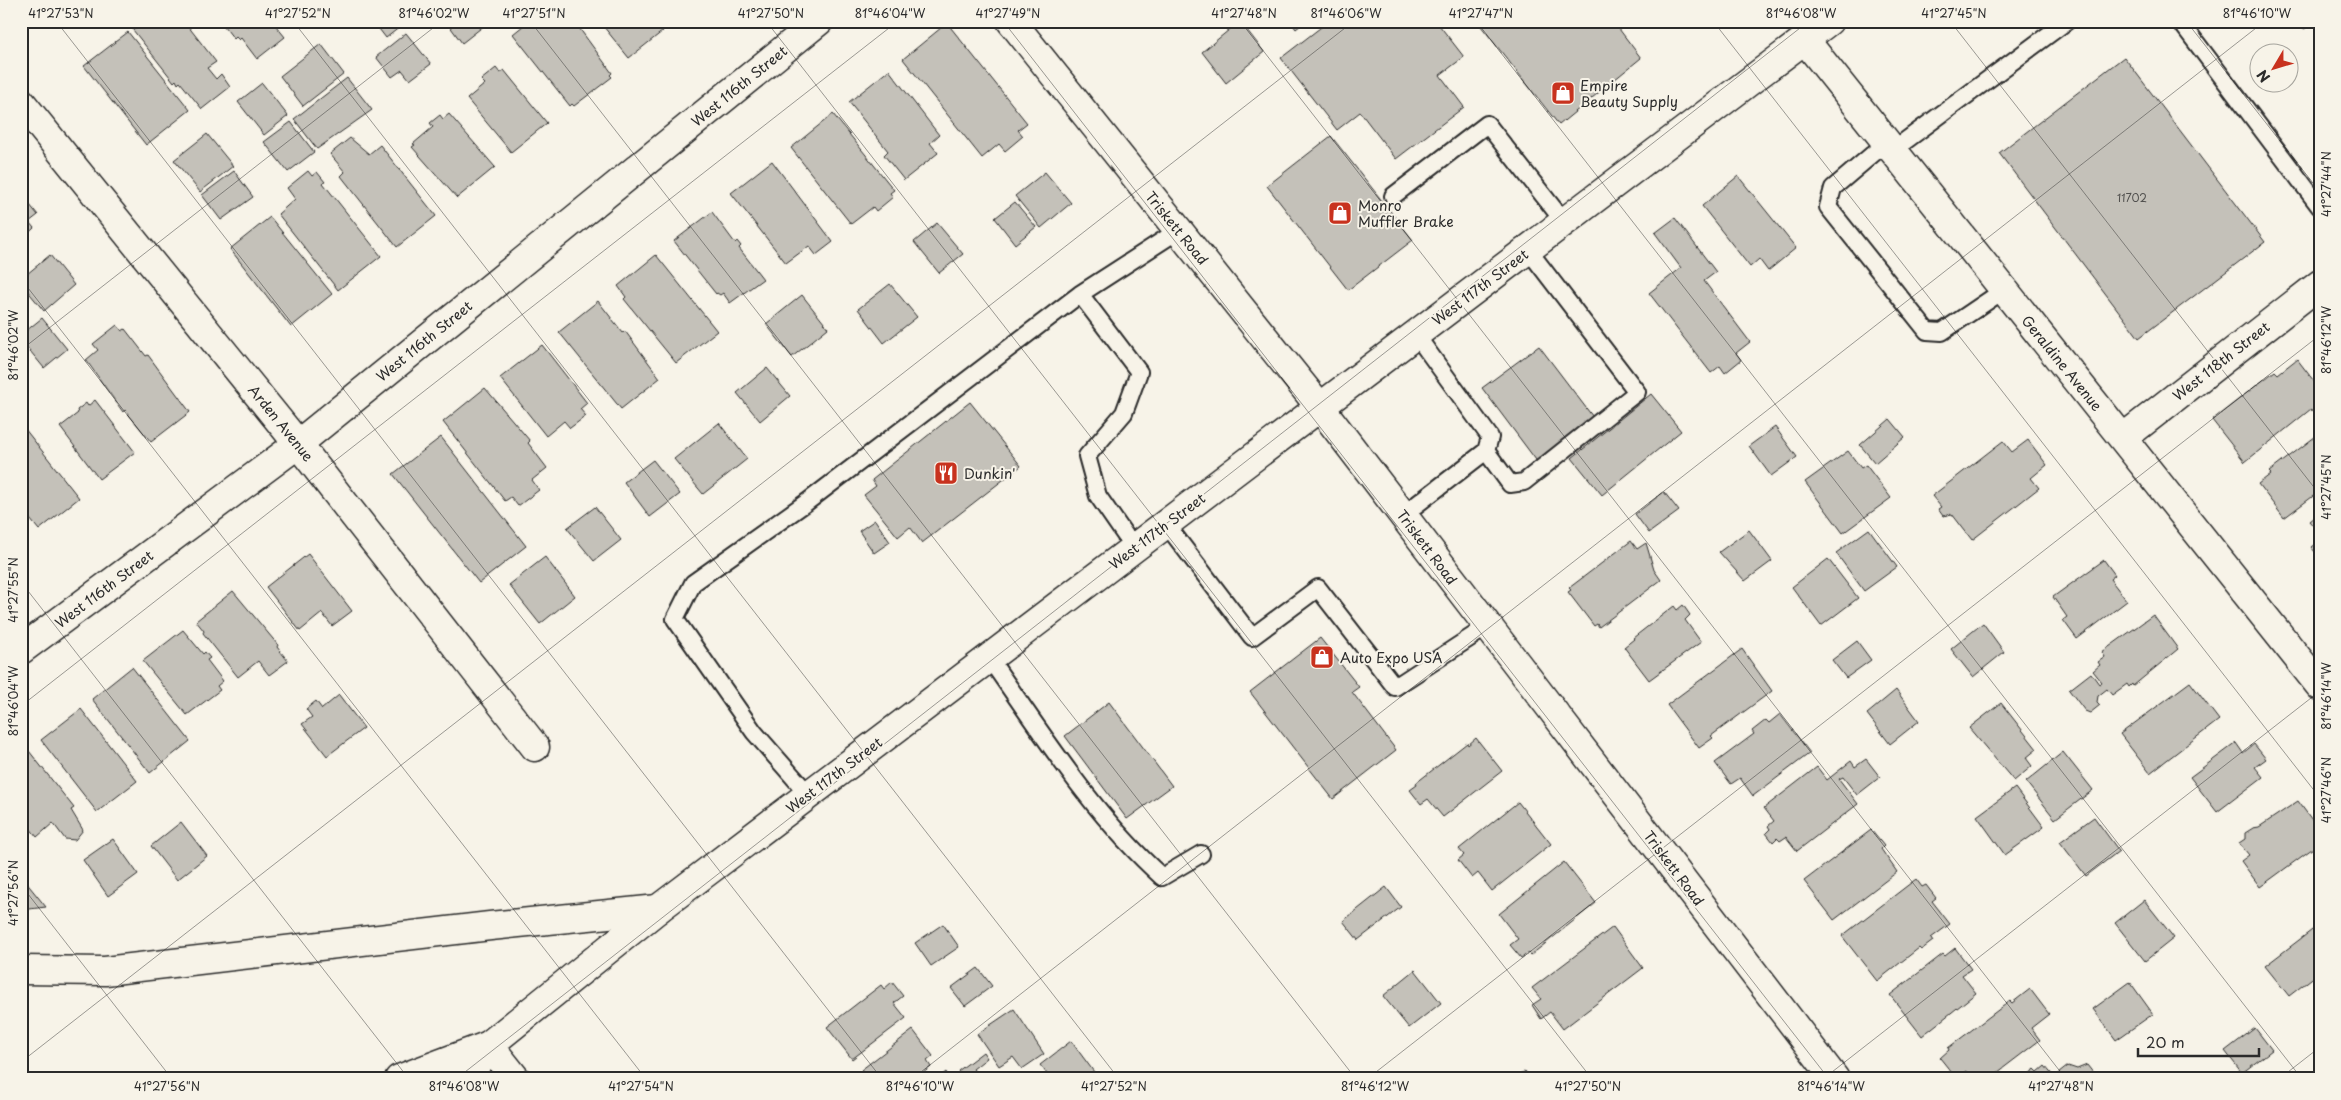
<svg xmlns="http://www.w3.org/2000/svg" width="2341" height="1100" font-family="'Playpen Sans',sans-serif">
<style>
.building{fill:#c4c1b9;stroke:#2b2b2b}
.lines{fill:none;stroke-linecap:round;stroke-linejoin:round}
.lane-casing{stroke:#2b2b2b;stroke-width:20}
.street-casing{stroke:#2b2b2b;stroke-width:31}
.secondary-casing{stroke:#2b2b2b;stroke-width:31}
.highway-casing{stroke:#2b2b2b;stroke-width:31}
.lane{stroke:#f7f3e8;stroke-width:16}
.street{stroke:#f7f3e8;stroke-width:28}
.secondary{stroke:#f7f3e8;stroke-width:28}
.highway{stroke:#f7f3e8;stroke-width:28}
.ticks{fill:none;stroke:#2b2b2b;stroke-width:1;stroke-opacity:0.45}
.labels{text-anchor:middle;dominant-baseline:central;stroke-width:4;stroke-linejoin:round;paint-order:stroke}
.number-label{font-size:11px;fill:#51504e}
.poi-label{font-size:14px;fill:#2b2b2b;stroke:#f7f3e8;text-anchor:start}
.street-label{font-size:14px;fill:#2b2b2b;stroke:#f7f3e8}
.neatline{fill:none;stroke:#2b2b2b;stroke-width:2}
.ticks-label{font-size:12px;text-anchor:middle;fill:#2b2b2b}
</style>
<rect width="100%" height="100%" fill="#f7f3e8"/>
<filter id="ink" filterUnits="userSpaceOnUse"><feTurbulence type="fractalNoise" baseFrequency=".02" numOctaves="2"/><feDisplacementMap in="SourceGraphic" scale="10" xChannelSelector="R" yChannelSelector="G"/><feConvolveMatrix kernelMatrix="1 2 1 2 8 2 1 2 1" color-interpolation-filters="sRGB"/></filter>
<g filter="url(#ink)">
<!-- building -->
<path class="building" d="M144,21h40l32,41 -9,6 9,11 5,-5 9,13 -28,22 -22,-27 -2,2 -2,-4 -2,2 -41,-52z
M220,21h52l13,16 -28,22 -16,-21 -2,2 -3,-3 -2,2z
M373,21h31l1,2 -19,15z
M446,21h44l-28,22z
M529,21h45l38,52 -2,2 2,2 -38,29 -2,-2 -2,2 -57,-72z
M599,21h56l8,10 -34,27z
M1240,21l24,31 -38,31 -24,-31z
M1290,21h16l-10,8z
M1329,21h107l28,36 -24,18 24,32 -68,52 -36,-47 -23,18 -56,-72z
M1477,21h136l28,37 -82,67z
M2291,21h18l-4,8z
M947,23l80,100 -9,7 5,6 -18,15 -6,-7 -17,14 -79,-99z
M128,32l62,78 -44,35 -62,-79z
M406,33l25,31 -21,16 -8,-10 -10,7 -16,-20z
M321,44l23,30 -41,32 -23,-30z
M2124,57l141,185 -126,96 -140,-185z
M496,68l4,5 4,-3 43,53 -36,29 -44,-53 18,-15 -4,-4z
M889,70l50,65 -9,8 8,10 -34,27 -20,-25 4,-4 -39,-49z
M347,78l25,32 -55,39 -23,-30z
M262,83l26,33 -24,19 -26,-33z
M449,114l46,53 -38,31 -45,-51 3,-2 -2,-1 20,-17 -3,-4 10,-8 3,4z
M833,114l61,76 -4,3 3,4 -17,14 -3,-4 -22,17 -60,-76z
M291,122l23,30 -26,20 -24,-30z
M207,134l26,32 -33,26 -26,-32z
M1331,136l82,104 -65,50 -81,-104z
M350,138l19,16 11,-9 56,71 -39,31 -56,-71 4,-4 -15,-18z
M772,161l61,81 -17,13 -7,-9 -23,17 -55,-70z
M234,171l19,26 -32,23 -19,-25z
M308,171l4,5 5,-4 8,10 -2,1 58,73 -43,34 -60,-76 17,-15 -8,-11z
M1045,172l26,31 -30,25 -26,-32z
M1738,176l58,72 -28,23 -9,-12 -9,8 -48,-61z
M21,194l17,21 -9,7 5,6 -13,12z
M1015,202l21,25 -21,17 -20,-26z
M712,212l23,31 2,-2 4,5 -2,2 24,31 -33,24 -7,-10 -3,2 -3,-2 -1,1 -42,-53z
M270,217l62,77 -41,33 -61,-78z
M1675,218l41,54 -12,9 46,61 -14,11 5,7 -16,13 -5,-7 -9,7 -62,-80 32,-25 -26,-35z
M937,223l26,31 -24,19 -25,-31z
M50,255l24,30 -30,26 -23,-28v-4z
M656,255l61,76 -41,32 -52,-64 2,-2 -8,-11z
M890,284l27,33 -33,26 -26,-34z
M802,295l26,33 -36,29 -26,-33z
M598,301l25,32 2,-2 35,47 -39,31 -62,-77z
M42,318l25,31 -23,19 -23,-28v-5z
M117,325l5,6 3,-2 21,27 2,-1 42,57 -39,30 -26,-32 -2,2 -37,-52 12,-10 -5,-6z
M542,345l45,58 -7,6 6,7 -16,12 -6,-7 -18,15 -46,-58z
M1539,346l57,75 -57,43 -57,-76z
M2297,359l23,30v15l-8,7 -1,-2 -66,53 -33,-42 63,-49 3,3z
M767,368l23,28 -30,25 -23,-28z
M485,388l45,53 -2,2 19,25 -15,12 7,10 -21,16 -7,-9 -6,4 -62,-79z
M1651,394l30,37 -79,64 -30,-37z
M95,400l40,52 -36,27 -39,-52 18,-14 -1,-3 9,-7 2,3z
M970,402l51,64 -99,77 -12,-16 -12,10 -34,-42 12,-9 -4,-6z
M1890,419l15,18 -30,26 -15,-18z
M719,423l28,36 -44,35 -29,-35z
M21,424l58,74 -40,32 -18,-22z
M1775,427l22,30 -26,19 -22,-30z
M2320,433v58l-36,27 -26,-34 13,-10 -2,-2z
M441,437l85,109 -47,37 -86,-109z
M2028,440l19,25 -16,13 8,10 -67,52 -20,-26 -9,2 -5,-7 3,-2 -9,-11 71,-55 9,11z
M1848,451l13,17 5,-3 25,33 -48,35 -38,-51z
M653,460l27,34 -30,23 -26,-35z
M1664,492l15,19 -30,22 -14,-19z
M595,507l26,33 -27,21 -27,-33z
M2320,512v22l-11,-13z
M875,520l15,22 -16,11 -15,-22z
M1869,529l28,38 -33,24 -28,-38z
M1749,530l23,31 -27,20 -26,-29z
M2320,540v18l-9,-11z
M1631,541l6,8 9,-6 8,27 7,10 -62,47 -2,-3 -3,2 -26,-34 3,-2 -2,-2z
M308,554l44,57 -20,15 -10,-13 -22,18 -34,-44z
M545,557l30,39 -35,28 -31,-39z
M1828,559l30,39 -37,28 -29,-39z
M2104,560l11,15 -5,4 17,22 -50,38 -14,-19 4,-3 -14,-20z
M233,591l45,54 -1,2 11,14 -19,14 -11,-14 -20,16 -35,-44 1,-2 -8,-10z
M1683,605l7,10 -5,5 16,22 -52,38 -25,-33 10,-8 -1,-1 41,-32 3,4z
M2153,615l25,34 -45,37 -1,-2 -3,3 -2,-3 -15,11 -5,-6 -9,7 -1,6 3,3 -10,8 -5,-2 -16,-21 22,-17 8,11 3,-2 -9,-11 7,-6 -2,-3 7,-5 -3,-5z
M1983,623l21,29 -31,25 -22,-28z
M183,630l20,24 2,-2 5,6 -3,2 16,21 -6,5 3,4 -33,25 -44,-54z
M1320,638l39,49 -7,5 44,58 -63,49 -83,-107z
M1857,641l14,19 -25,18 -14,-18z
M1742,649l30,42 -61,45 2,2 -14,10 -32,-43z
M132,667l58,74 -40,32 -58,-74z
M2190,682l29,38 -69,53 -30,-39z
M1896,690l23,31 -29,23 -23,-30z
M339,695l25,33 -37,28 -25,-32 10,-7 -6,-8 10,-8 6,8z
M1109,702l63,84 -45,33 -62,-83z
M2001,703l36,46 -11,9 6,8 -18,15 -45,-53z
M81,709l56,72 -40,31 -56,-72z
M1780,714l30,39 -57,43 -13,-18 -9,6 -16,-21 39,-29 -2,-3 14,-11 3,3z
M1476,738l26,33 -59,46 -15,-18 -7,5 -11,-14 7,-5 -1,-2 51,-40 1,2z
M2236,743l7,10 11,-9 12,15 -11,8 8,10 -46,35 -27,-35z
M29,751l45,57 -3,2 12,20 -8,10 -10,-1 -12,-16 -16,14 -16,-20v-59z
M2063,752l30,38 -38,29 -29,-37z
M1866,759l14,18 -23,18 -14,-18 -4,2 19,25 -61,47 -11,-14 -6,4 -3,-3 -4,4 -7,-9 4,-4 -2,-3 6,-5 -10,-13 53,-41 10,13 24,-19 4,6z
M2015,788l29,39 -39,28 -28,-39z
M2298,801l22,30v12l-60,44 -19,-26 8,-6 -10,-12 6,-4v-6l8,-5 6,-1z
M1518,802l33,42 -59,47 -14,-18 -6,5 -14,-18 6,-5 -5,-6z
M2094,817l25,34 -33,25 -26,-34z
M181,822l26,34 -30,24 -26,-34z
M1871,830l13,16 -3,3 16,23 -63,48 -30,-39z
M113,839l25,35 -30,22 -25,-36z
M21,852l7,9 -7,5z
M1564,862l32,41 -65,52 -2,-2 -8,5 -11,-13 8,-6 -19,-25z
M21,876l25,31 -25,3z
M1916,879l6,8 4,-2 10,13 -4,3 18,23 -19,14 2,3 -12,9 -2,-2 -42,33 -35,-45z
M1386,887l15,20 -43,33 -15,-19z
M2144,900l30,38 -29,23 -30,-38z
M943,924l16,23 -28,19 -16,-23z
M2320,924v48l-31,24 -24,-30z
M1613,927l30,41 -80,61 -13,-17 -9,7 -9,-14 9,-6 -9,-11z
M1955,948l16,21 -9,6 14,18 -54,43 -32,-41 53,-41 2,2z
M978,968l14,18 -27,20 -14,-18z
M1415,970l26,33 -32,25 -26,-32z
M892,982l11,14 -9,7 12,15 -54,41 -25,-32 54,-42 3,4z
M2130,982l23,32 -37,26 -23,-31z
M2030,989l19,25 -18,14 9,12 -51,39h-18l-5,-8 -10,7 -16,-20 9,-8 -1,-2 62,-47 2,2z
M1014,1009l30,45 -22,15 -9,-12 -14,9 -22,-32z
M2255,1028l17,22 -30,23 -17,-22z
M913,1030l20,26 -6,5 4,6 -16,12h-48l-6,-9z
M1071,1041l23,31 -9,7h-34l-11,-14z
M983,1052l4,6 -14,11 8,10h-26l5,-5 -2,-3z
M2087,1065l11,14h-75l12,-10 3,3 7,-6 9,11 14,-11 9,3z
M1525,1071l7,8h-17z
M946,1072l4,7h-13z"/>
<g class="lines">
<!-- lane casing -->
<g class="lane-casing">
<path id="lane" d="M2180,21l140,186
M1887,142l-54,46 -5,19 99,124 15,1 62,-42
M1893,150l174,-129
M1393,196l94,-72 78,99
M1080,294l59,78 -15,41 -37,43 11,40 36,52
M1486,451l24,33 14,-2 113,-90 -108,-141
M1403,515l83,-64 4,-14 -74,-102
M1166,524l86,113 66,-49 77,99 93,-61
M989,658c53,75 104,157 173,219l39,-23
M809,795l-55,-63 -79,-113 18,-36 114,-81 273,-208 99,-64"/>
</g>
<!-- street casing -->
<g class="street-casing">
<path id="street" d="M1011,21l309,386
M1805,40l515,646
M21,102l277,342 237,303
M2123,438l197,-154
M21,650l277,-206 521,-423"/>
</g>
<!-- secondary casing -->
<g class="secondary-casing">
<path id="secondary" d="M1320,407l515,672
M399,1079l90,-34
M467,1079l22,-34 169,-136 1171,-888"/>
</g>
<!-- highway casing -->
<g class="highway-casing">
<path id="highway" d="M21,970l84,1 385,-45 168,-17
M489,1045l27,34"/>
</g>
<!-- lane -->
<use href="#lane" class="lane"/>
<!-- street -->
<use href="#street" class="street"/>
<!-- secondary -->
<use href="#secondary" class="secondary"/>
<!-- highway -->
<use href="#highway" class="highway"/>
</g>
</g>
<!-- ticks -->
<path class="ticks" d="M56,21l826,1058M293,21l826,1058M530,21l826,1058M766,21l826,1058M1003,21l826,1058M1240,21l826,1058M1476,21l826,1058M1713,21l607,777M1950,21l370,474M2186,21l134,171M21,279l625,800M21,350l421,-329M21,582l388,497M21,706l877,-685M21,885l151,194M21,1062l1333,-1041M456,1079l1353,-1058M912,1079l1353,-1058M1367,1079l953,-744M1823,1079l497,-388M2279,1079l41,-32"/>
<!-- icons -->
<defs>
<g id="shop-square" transform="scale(1.25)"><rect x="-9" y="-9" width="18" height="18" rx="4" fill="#c8321e" stroke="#f7f3e8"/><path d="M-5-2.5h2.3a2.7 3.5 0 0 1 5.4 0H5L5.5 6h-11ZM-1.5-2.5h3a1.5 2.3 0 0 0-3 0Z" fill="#fff"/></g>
<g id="restaurant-square" transform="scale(1.25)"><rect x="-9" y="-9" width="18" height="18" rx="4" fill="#c8321e" stroke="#f7f3e8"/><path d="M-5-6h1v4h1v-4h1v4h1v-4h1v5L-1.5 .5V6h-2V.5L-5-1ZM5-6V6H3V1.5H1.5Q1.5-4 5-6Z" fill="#fff"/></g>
</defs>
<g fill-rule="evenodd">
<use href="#shop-square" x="1563" y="93"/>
<use href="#shop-square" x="1340" y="213"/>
<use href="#restaurant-square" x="946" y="473"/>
<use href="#shop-square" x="1322" y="657"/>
</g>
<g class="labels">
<!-- number labels -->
<g class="number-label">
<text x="2132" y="197">11702</text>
</g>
<!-- poi labels -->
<g class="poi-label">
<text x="1580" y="85">Empire<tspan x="1580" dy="16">Beauty Supply</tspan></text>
<text x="1358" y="205">Monro<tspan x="1358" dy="16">Muffler Brake</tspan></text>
<text x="964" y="473">Dunkin'</text>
<text x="1340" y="657">Auto Expo USA</text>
</g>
<!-- street labels -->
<g class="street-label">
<text transform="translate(739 86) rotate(-39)">West 116th Street</text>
<text transform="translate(1177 228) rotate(51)">Triskett Road</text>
<text transform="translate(1480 287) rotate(-37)">West 117th Street</text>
<text transform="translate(424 341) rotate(-39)">West 116th Street</text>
<text transform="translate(2221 361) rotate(-38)">West 118th Street</text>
<text transform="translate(2062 363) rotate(51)">Geraldine Avenue</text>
<text transform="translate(281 423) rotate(51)">Arden Avenue</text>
<text transform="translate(1157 531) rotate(-37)">West 117th Street</text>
<text transform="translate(1427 547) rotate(53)">Triskett Road</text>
<text transform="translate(104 589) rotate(-37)">West 116th Street</text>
<text transform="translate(834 775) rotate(-37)">West 117th Street</text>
<text transform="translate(1674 868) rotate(53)">Triskett Road</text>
</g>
</g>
<!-- margin -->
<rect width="2341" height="1100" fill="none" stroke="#f7f3e8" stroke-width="55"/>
<!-- north arrow -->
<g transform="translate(2274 68) rotate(232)"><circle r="24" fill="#f7f3e8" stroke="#a5a39c"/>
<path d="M0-4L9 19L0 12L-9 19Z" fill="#c8321e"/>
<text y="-8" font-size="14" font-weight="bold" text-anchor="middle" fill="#2b2b2b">N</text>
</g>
<!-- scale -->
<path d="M2138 1048v8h121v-8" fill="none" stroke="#2b2b2b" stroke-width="2.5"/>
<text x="2146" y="1048" font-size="15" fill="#2b2b2b" stroke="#f7f3e8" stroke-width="4" paint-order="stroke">20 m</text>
<rect x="28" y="28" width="2286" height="1044" class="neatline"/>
<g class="ticks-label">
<text x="61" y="18">41°27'53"N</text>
<text x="298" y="18">41°27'52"N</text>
<text x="434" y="18">81°46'02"W</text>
<text x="534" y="18">41°27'51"N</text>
<text x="771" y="18">41°27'50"N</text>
<text x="890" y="18">81°46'04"W</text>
<text x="1008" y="18">41°27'49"N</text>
<text x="1244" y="18">41°27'48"N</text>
<text x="1346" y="18">81°46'06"W</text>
<text x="1481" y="18">41°27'47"N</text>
<text x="1801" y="18">81°46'08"W</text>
<text x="1954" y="18">41°27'45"N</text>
<text x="2257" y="18">81°46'10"W</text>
<text transform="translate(2327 184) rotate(-90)" y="4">41°27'44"N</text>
<text transform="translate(2327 340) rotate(-90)" y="4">81°46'12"W</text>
<text transform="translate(14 345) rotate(-90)" y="4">81°46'02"W</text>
<text transform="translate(2327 487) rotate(-90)" y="4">41°27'45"N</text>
<text transform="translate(14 590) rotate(-90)" y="4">41°27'55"N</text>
<text transform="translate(2327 696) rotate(-90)" y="4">81°46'14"W</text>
<text transform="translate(14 701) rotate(-90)" y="4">81°46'04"W</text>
<text transform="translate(2327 790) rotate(-90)" y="4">41°27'46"N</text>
<text transform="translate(14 893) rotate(-90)" y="4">41°27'56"N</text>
<text x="167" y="1091">41°27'56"N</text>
<text x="464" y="1091">81°46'08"W</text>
<text x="641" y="1091">41°27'54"N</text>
<text x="920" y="1091">81°46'10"W</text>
<text x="1114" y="1091">41°27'52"N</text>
<text x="1375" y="1091">81°46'12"W</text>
<text x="1588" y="1091">41°27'50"N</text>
<text x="1831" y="1091">81°46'14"W</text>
<text x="2061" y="1091">41°27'48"N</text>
</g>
</svg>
